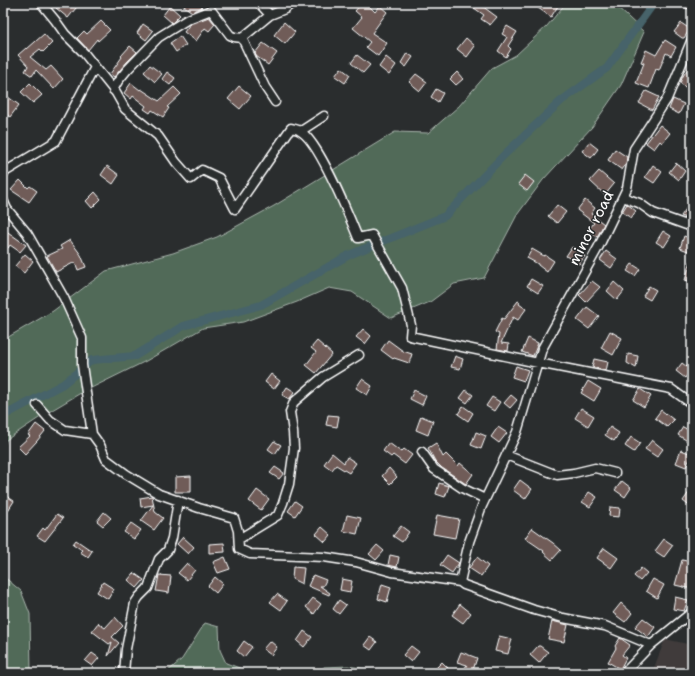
<svg xmlns="http://www.w3.org/2000/svg" width="695" height="676" font-family="'Shantell Sans',sans-serif">
<style>
.built{fill:#3f3b3b}
.green{fill:#516a58;stroke:#a8b4ac}
.lines{fill:none;stroke-linecap:round;stroke-linejoin:round}
.canal{stroke:#46636a;stroke-width:8}
.building{fill:#6f5c59;stroke:#fff}
.street-casing{stroke:#fff;stroke-width:11}
.street{stroke:#2a2d2e;stroke-width:8}
.labels{text-anchor:middle;dominant-baseline:central;stroke-width:3;stroke-linejoin:round;paint-order:stroke}
.street-label{font-size:15px;fill:#fff;stroke:#2a2d2e}
</style>
<rect width="100%" height="100%" fill="#2a2d2e"/>
<filter id="ink" filterUnits="userSpaceOnUse"><feTurbulence type="fractalNoise" baseFrequency=".025" numOctaves="2"/><feDisplacementMap in="SourceGraphic" scale="8" xChannelSelector="R" yChannelSelector="G"/><feConvolveMatrix kernelMatrix="1 2 1 2 8 2 1 2 1" color-interpolation-filters="sRGB"/></filter>
<g filter="url(#ink)">
<!-- built -->
<path class="built" d="M665,639l27,6v4l-9,24h-31z"/>
<!-- green -->
<path class="green" d="M566,3h47l31,29 -23,53 -29,42 -49,53 -26,35 -33,63 -30,6 -24,18 -39,16 -39,-26 -23,-4 -32,14 -54,20 -40,6 -57,33 -67,33 -37,22 -36,24 -3,9v-107l7,-6 43,-25 53,-40 67,-18 44,-16 57,-31 121,-74 33,1 31,-27 33,-38 24,-13 31,-29z
M3,576l18,15 9,23 1,59h-28z
M205,623l14,4 1,23 6,13 27,10h-87l16,-14z
M348,666l29,5v2h-60l7,-6z"/>
<g class="lines">
<!-- canal -->
<path class="canal" d="M3,416l60,-32 29,-24 43,-4 48,-30 78,-21 88,-50 96,-39 60,-62 56,-53 46,-33 47,-65"/>
</g>
<!-- building -->
<path class="building" d="M61,3h19l-12,15 -12,-10z
M180,3h18l4,4 -10,5z
M362,3h4l9,9 5,-6 7,6 -15,21 15,10 -9,13 -12,-9 4,-5 -17,-14 9,-11 -7,-6z
M467,3h11l19,14 -7,8 -9,-6 3,-4z
M531,3h22l5,3 -7,11z
M170,6l10,9 -8,8 -9,-8z
M209,17l6,7 -6,7 -4,-3 -9,13 -12,-9 6,-8z
M101,21l9,9 -12,11 -1,-2 -9,11 -11,-12 7,-7 3,3z
M284,22l11,10 -10,12 -11,-9z
M681,23l9,6 -6,9h-2l-8,-6z
M143,24l10,7 -7,9 -9,-7z
M507,26l10,6 -9,14 3,3 -5,8 -8,-6 9,-14 -5,-3z
M44,34l8,9 -9,9 -3,-3 -10,8 16,13 5,-4 12,13 -9,10 -18,-19 -4,6 -7,-5 3,-5 -10,-11 8,-7 1,1z
M180,36l6,9 -10,7 -6,-9z
M466,38l9,8 -8,11 -10,-8z
M665,40l11,7 -5,9 -5,-3 -7,17 -3,-1 -7,19 -13,-5 8,-20 -3,-1 5,-12 10,5z
M263,43l14,10 -9,12 -12,-9 -1,-3z
M130,46l7,6 -10,10 -13,15 -4,-3 12,-17 -1,-1z
M407,53l6,4 -7,10 -5,-4z
M357,55l13,10 -7,8 -12,-10z
M386,57l10,8 -7,10 -10,-8z
M692,63v23l-3,4 -9,-7 3,-7z
M150,65l12,9 -7,8 -11,-10z
M341,68l9,7 -5,8 -10,-7z
M167,72l8,6 -5,7 -8,-6z
M457,72l6,7 -7,6 -6,-6z
M416,74l11,8 -7,9 -11,-9z
M30,83l12,12 -9,8 -12,-11z
M131,83l9,7 1,-1 18,12 15,-14 7,7 -14,13 2,1 -6,9 -11,-7 -2,3 -6,-4 2,-3 -13,-10 -2,3 -7,-6z
M239,86l12,10 -11,13 -12,-10z
M436,89l7,4 -5,9 -7,-5z
M646,91l13,6 -7,13 -13,-7z
M8,97l11,8 -9,12 -7,-5v-7z
M673,99l11,5 -5,10 -10,-5z
M660,125l10,8 -8,10 -2,-2 -6,8 -8,-6z
M589,142l9,7 -7,9 -9,-7z
M615,149l12,8 -1,7 -4,6 -14,-10z
M676,163l9,8 -6,9 -10,-8z
M653,165l9,7 -8,11 -9,-6z
M107,166l12,9 -6,9 -12,-9z
M599,171l15,13 -9,11 -15,-14z
M525,175l9,7 -7,9 -9,-7z
M20,180l8,8 2,-2 7,5 -8,11 -18,-12z
M95,192l6,7 -9,9 -6,-7z
M585,200l10,8 -4,6 13,10 -7,13 -9,-7 6,-7 -17,-13z
M627,204l9,7 -5,7 -9,-6z
M557,205l9,7 -9,11 -9,-7z
M688,206l4,3v8l-2,3 -9,-4z
M5,230l21,15 -6,7 -10,-7 -2,3 -5,-4v-11z
M663,231l8,5 -7,11 -8,-5z
M684,236l8,3 -4,12 -8,-3z
M70,240l11,15 5,12 -8,3 -3,-8 -19,10 -9,-16 15,-7 -2,-3z
M572,247l13,9 -6,8 -13,-8z
M532,249l12,7 1,-1 9,6 -7,11 -9,-7v-1l-11,-6z
M606,251l11,8 -6,9 -11,-8z
M25,254l8,7 -9,12 -9,-7z
M691,261h1v21l-7,-2z
M632,264l8,5 -5,7 -8,-5z
M531,279l12,7 -5,7 -11,-7z
M592,281l8,6 -14,15 -7,-7z
M614,282l10,9 -7,9 -10,-9z
M649,286l7,4 -6,10 -7,-4z
M518,301l2,1 -1,2 7,5 -8,11 -5,-3 -12,26 8,1 -1,7 -11,-2 2,-15 -4,-2 7,-14 2,1z
M587,307l12,9 -10,13 -12,-9z
M363,329l8,7 -6,8 -9,-7z
M610,331l12,7 -9,17 -12,-7z
M528,338l10,5 -5,13 -11,-4z
M388,340l15,11 9,3 -3,9 -15,-5 -1,1 -12,-9z
M317,341l15,13 -16,19 -10,-8 10,-13 -5,-4z
M628,354l10,2 -2,12 -9,-5z
M455,356l8,3 -3,10 -9,-2z
M594,359l14,3 -2,9 -14,-4z
M682,363l9,7 -6,8 -9,-7z
M516,366l12,4 -4,11 -12,-4z
M271,374l9,7 -6,8 -9,-7z
M362,379l10,7 -5,9 -11,-7z
M588,381l13,8 -7,12 -13,-8z
M287,387l8,5 -6,7 -7,-4z
M640,389l11,7 -7,11 -11,-7z
M414,390l12,6 -4,9 -12,-6z
M466,390l7,5 -6,8 -7,-5z
M511,395l6,5 -7,8 -6,-5z
M492,397l8,5 -6,9 -8,-5z
M463,406l10,7 -5,8 -10,-7z
M581,408l13,8 -6,10 -13,-8z
M661,410l13,10 -7,7 -12,-9z
M328,415l11,1 -2,11 -11,-2z
M421,416l12,5 -5,14 -12,-5z
M36,424l9,7 -8,10 -12,13 -7,-7 12,-11 -2,-1z
M498,427l9,6 -8,10 -8,-6z
M610,427l9,6 -5,8 -9,-6z
M683,427l9,5v5l-3,5 -11,-7z
M476,432l10,4 -5,13 -10,-4z
M631,437l9,6 -6,9 -9,-6z
M652,440l11,9 -6,8 -12,-8z
M274,441l7,4 -6,9 -7,-5z
M389,443l12,9 3,-3 8,6 -7,9 -12,-9 -2,2 -8,-6z
M436,443l7,14 3,-3 12,12 2,-3 13,11 -7,10 -24,-16 -7,-7 -7,-13z
M681,450l11,4 -6,13 -10,-4z
M332,453l12,10 3,-6 9,6 -7,10 -13,-8 -4,5 -8,-6z
M275,467l9,6 -5,6 -9,-6z
M389,468l8,9 -7,7 -8,-8z
M191,476v16h-16v-15z
M520,480l12,9 -7,10 -12,-9z
M622,481l9,7 -6,9 -10,-7z
M439,483l10,3 -4,11 -9,-3z
M692,488v20l-9,-7z
M257,490l12,9 -8,11 -12,-9z
M589,492l8,5 -7,10 -8,-5z
M152,496l3,16 8,6 -9,12 -13,-9 12,-16 -12,2 -1,-9z
M8,497l6,4 -7,11 -4,-3v-6z
M295,501l7,5 -7,10 -7,-5z
M610,507l10,1 -1,9 -10,-1z
M104,512l7,6 -8,8 -6,-5z
M57,514l6,4 -18,23 -8,-5 6,-8 2,2z
M347,515l14,3 -4,16 -14,-3z
M437,515l22,4 -4,19 -22,-4z
M131,523l10,7 -7,9 -10,-7z
M401,526l8,6 -7,10 -9,-6z
M322,527l9,8 -6,7 -9,-8z
M532,528l21,15 8,7 -9,10 -9,-8 1,-1 -19,-13z
M183,537l11,10 -6,7 -11,-10z
M664,539l9,6 -9,12 -9,-6z
M76,540l16,11 -4,6 -8,-5 2,-2 -9,-6z
M224,543l1,9 -16,1v-9z
M377,545l7,6 -8,9 -7,-6z
M604,548l14,10 -7,10 -14,-10z
M390,555l9,2 -2,10 -9,-2z
M447,555l12,8 -7,10 -12,-8z
M225,557l5,12 -12,4 -5,-11z
M477,557l11,9 -7,10 -12,-8z
M682,560l10,2v27l-17,-4z
M187,563l8,7 -8,10 -9,-7z
M293,567l11,1 -2,16 -10,-5z
M641,568l6,5 -7,8 -6,-5z
M134,573l10,7 -7,8 -9,-8z
M159,575l12,1 -2,17 -13,-2z
M313,575l13,5 -3,6h-3l10,7 -1,2 -21,-9z
M215,577l8,7 -7,9 -8,-7z
M342,579l10,2 -2,11 -10,-2z
M653,579l11,6 -7,13 -11,-7z
M103,582l11,7 -6,10 -11,-7z
M382,584l9,3 -4,15 -9,-3z
M277,594l10,7 -6,9 -11,-8z
M675,597l13,3 -4,11 -11,-2z
M313,598l8,6 -7,10 -8,-7z
M339,600l7,5 -7,9 -6,-5z
M621,603l11,10 -7,9 -12,-9z
M460,604l11,9 -8,10 -11,-8z
M115,617l8,9 -11,11 7,6 -11,13 4,-14 -3,2 -17,-13 6,-8 7,5z
M643,618l12,9 -7,10 -13,-10z
M552,621l16,4 -4,17 -16,-3z
M304,631l8,6 -8,10 -7,-6z
M499,636l13,3 -4,15 -13,-3z
M370,637l7,5 -6,8 -7,-5z
M620,638l10,7 -8,10 4,3 -6,11 -12,-7 8,-14 -1,-2z
M244,641l8,6 -8,10 -7,-6z
M270,641l7,6 -6,8 -8,-6z
M411,646l8,6 -8,10 -8,-7z
M538,646h2l8,6 -9,11 -9,-8z
M461,652l16,6 -5,15h-11l6,-8 -10,-3z
M92,653l7,5 -7,8 -7,-5z
M442,662l6,6 -5,5h-12z"/>
<g class="lines">
<!-- street casing -->
<g class="street-casing">
<path id="street" d="M41,3l14,17 10,14 19,19 32,40 9,16 33,27 18,26 15,17 11,-9 17,8 16,31 56,-81c3,1 7,1 9,3 19,10 49,85 58,107l14,-3 30,53 9,37 -1,11 128,27 133,26 21,15
M259,3l11,12 15,-6 7,-6
M687,3l5,2
M270,15l-28,23 23,49 10,15
M692,39l-25,60 -33,50 -7,39 -28,58 -57,103 -25,83 -35,74 -13,36 -9,40 4,3 70,25 29,8 42,8 46,19 41,-33
M113,90l5,-9 9,-11 32,-33 29,-18 23,-9 19,25 4,2 8,1
M301,131l23,-15
M3,173l53,-32 39,-74
M623,197l16,6 14,10 39,14
M3,200l4,9 20,24 20,35 17,30 18,40v27l10,69 8,11 6,14 20,15 33,20 40,14 35,10 4,13 1,18 11,5 74,3 32,5 36,10 68,10
M37,405l13,15 15,10 27,4
M422,452l12,17 28,19 23,11
M506,455l51,20 17,-2 21,-5 20,5
M239,539l39,-24 5,-12 6,-19 5,-36 -1,-16 -3,-20 4,-10 29,-25 36,-22
M124,673l2,-24 9,-46 4,-6 9,-9 11,-29 9,-9 4,-12 6,-38
M624,673l27,-28"/>
</g>
<!-- street -->
<use href="#street" class="street"/>
</g>
</g>
<g class="labels">
<!-- street labels -->
<g class="street-label">
<text transform="translate(591 228) rotate(-63)">minor road</text>
</g>
</g>
<!-- margin -->
<rect width="695" height="676" fill="none" stroke="#2a2d2e" stroke-width="16"/>
<rect x="8" y="8" width="679" height="660" fill="none" stroke="#fff" stroke-width="1.5" filter="url(#ink)"/>
</svg>
